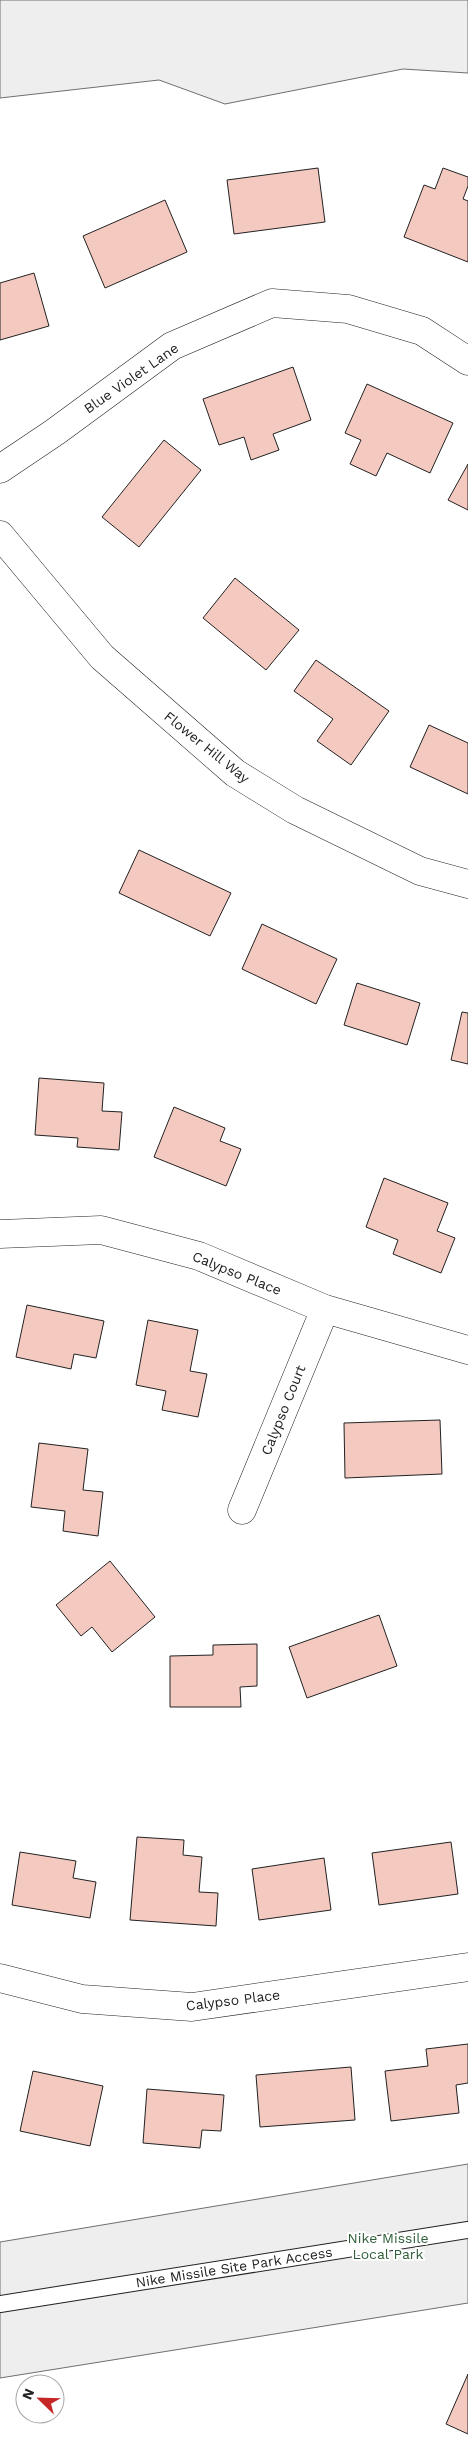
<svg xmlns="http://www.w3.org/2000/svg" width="468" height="2439" font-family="'Work Sans',sans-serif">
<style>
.green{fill:#eee;stroke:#6f6f6f}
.building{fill:#f3c9c0;stroke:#222}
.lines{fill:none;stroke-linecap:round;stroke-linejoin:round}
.lane-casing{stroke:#222;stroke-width:18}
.street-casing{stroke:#222;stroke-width:29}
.secondary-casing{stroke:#222;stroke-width:29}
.lane{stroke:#fff;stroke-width:16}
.street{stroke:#fff;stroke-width:28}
.secondary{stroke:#fff;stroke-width:28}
.labels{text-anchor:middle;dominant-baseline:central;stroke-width:4;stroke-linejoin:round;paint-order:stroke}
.street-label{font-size:14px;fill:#222;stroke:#fff}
.park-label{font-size:14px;fill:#2f5e38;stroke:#fff}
</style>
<rect width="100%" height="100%" fill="#fff"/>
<!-- green -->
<path class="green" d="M0,0h468v73l-65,-4 -178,35 -66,-24 -159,18z
M468,2164v139l-468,75v-136z"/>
<!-- building -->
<path class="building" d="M318,168l7,54 -91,12 -7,-54z
M443,168l25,9v9l-5,13 5,2v61l-64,-25 20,-52 11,4z
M165,200l22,52 -82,36 -22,-52z
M34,273l15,53 -49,14v-57z
M293,367l18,53 -38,14 6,16 -28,10 -7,-23 -25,8 -16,-46z
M367,384l86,39 -23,50 -43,-20 -11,23 -26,-12 11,-24 -16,-7z
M164,440l37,30 -62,77 -37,-30z
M468,464v46l-20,-10z
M235,578l64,52 -33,40 -63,-52z
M316,660l73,51 -38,54 -34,-24 16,-22 -39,-28z
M429,725l39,18v51l-58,-27z
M139,850l92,43 -21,43 -91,-43z
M262,924l75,35 -21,45 -74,-35z
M357,983l63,20 -13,42 -63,-20z
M462,1012l6,1v51l-17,-4z
M39,1078l65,5 -2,28 20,1 -3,38 -42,-3 1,-9 -43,-3z
M174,1107l51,21 -5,13 21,8 -15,37 -72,-29z
M384,1178l64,25 -11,28 18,7 -14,35 -48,-19 5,-14 -32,-13z
M27,1305l77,16 -8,37 -22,-4 -3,15 -55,-12z
M148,1320l50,10 -8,41 17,3 -9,43 -36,-7 4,-19 -30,-6z
M440,1420l2,54 -97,4 -1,-55z
M39,1443l49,6 -5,41 20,2 -5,44 -35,-5 2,-20 -34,-4z
M110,1561l45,56 -43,35 -20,-25 -11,9 -25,-31z
M379,1615l18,51 -90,32 -18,-51z
M257,1644v42l-17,1 1,20h-71v-51l43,-1v-10z
M137,1837l47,3 -1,15 19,2 -3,35 19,1 -2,33 -86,-6z
M451,1842l7,52 -79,11 -7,-52z
M20,1852l56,9 -3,17 23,4 -6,36 -78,-13z
M324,1858l7,52 -72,10 -7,-51z
M468,2044v39l-12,2 3,28 -68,8 -6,-50 43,-5 -2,-17z
M351,2067l4,53 -95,7 -4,-52z
M33,2071l70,15 -13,60 -70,-15z
M147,2089l77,6 -3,36 -19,-1 -2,18 -57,-5z
M468,2374v60l-22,-10z"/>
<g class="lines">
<!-- lane casing -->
<g class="lane-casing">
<path id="lane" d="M0,2304l468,-74"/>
</g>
<!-- street casing -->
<g class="street-casing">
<path id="street" d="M0,469l55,-37 117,-86 100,-43 76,6 74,22 46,30
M0,1234l101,-4 98,26 126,53 143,41
M242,1510l83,-201
M0,1978l82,21 110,8 276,-40"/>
</g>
<!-- secondary casing -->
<g class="secondary-casing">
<path id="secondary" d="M0,535l102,122 133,116 60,37 125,61 48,13"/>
</g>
<!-- lane -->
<use href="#lane" class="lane"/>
<!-- street -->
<use href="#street" class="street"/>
<!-- secondary -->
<use href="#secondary" class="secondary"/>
</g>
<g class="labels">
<!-- street labels -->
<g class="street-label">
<text transform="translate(131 378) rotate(-35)">Blue Violet Lane</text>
<text transform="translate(207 747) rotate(39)">Flower Hill Way</text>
<text transform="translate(237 1273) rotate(22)">Calypso Place</text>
<text transform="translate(283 1410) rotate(-68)">Calypso Court</text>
<text transform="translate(233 2000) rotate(-7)">Calypso Place</text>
<text transform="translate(234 2267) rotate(-9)">Nike Missile Site Park Access</text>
</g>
<!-- park labels -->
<g class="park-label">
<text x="388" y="2238">Nike Missile<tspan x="388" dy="16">Local Park</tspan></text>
</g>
</g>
<!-- north arrow -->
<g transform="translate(40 2399) rotate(293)"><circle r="24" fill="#ffffff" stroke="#a7a7a7"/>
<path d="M0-4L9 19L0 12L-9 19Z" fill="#c62828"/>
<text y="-8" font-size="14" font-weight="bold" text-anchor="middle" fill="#222222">N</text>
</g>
</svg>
